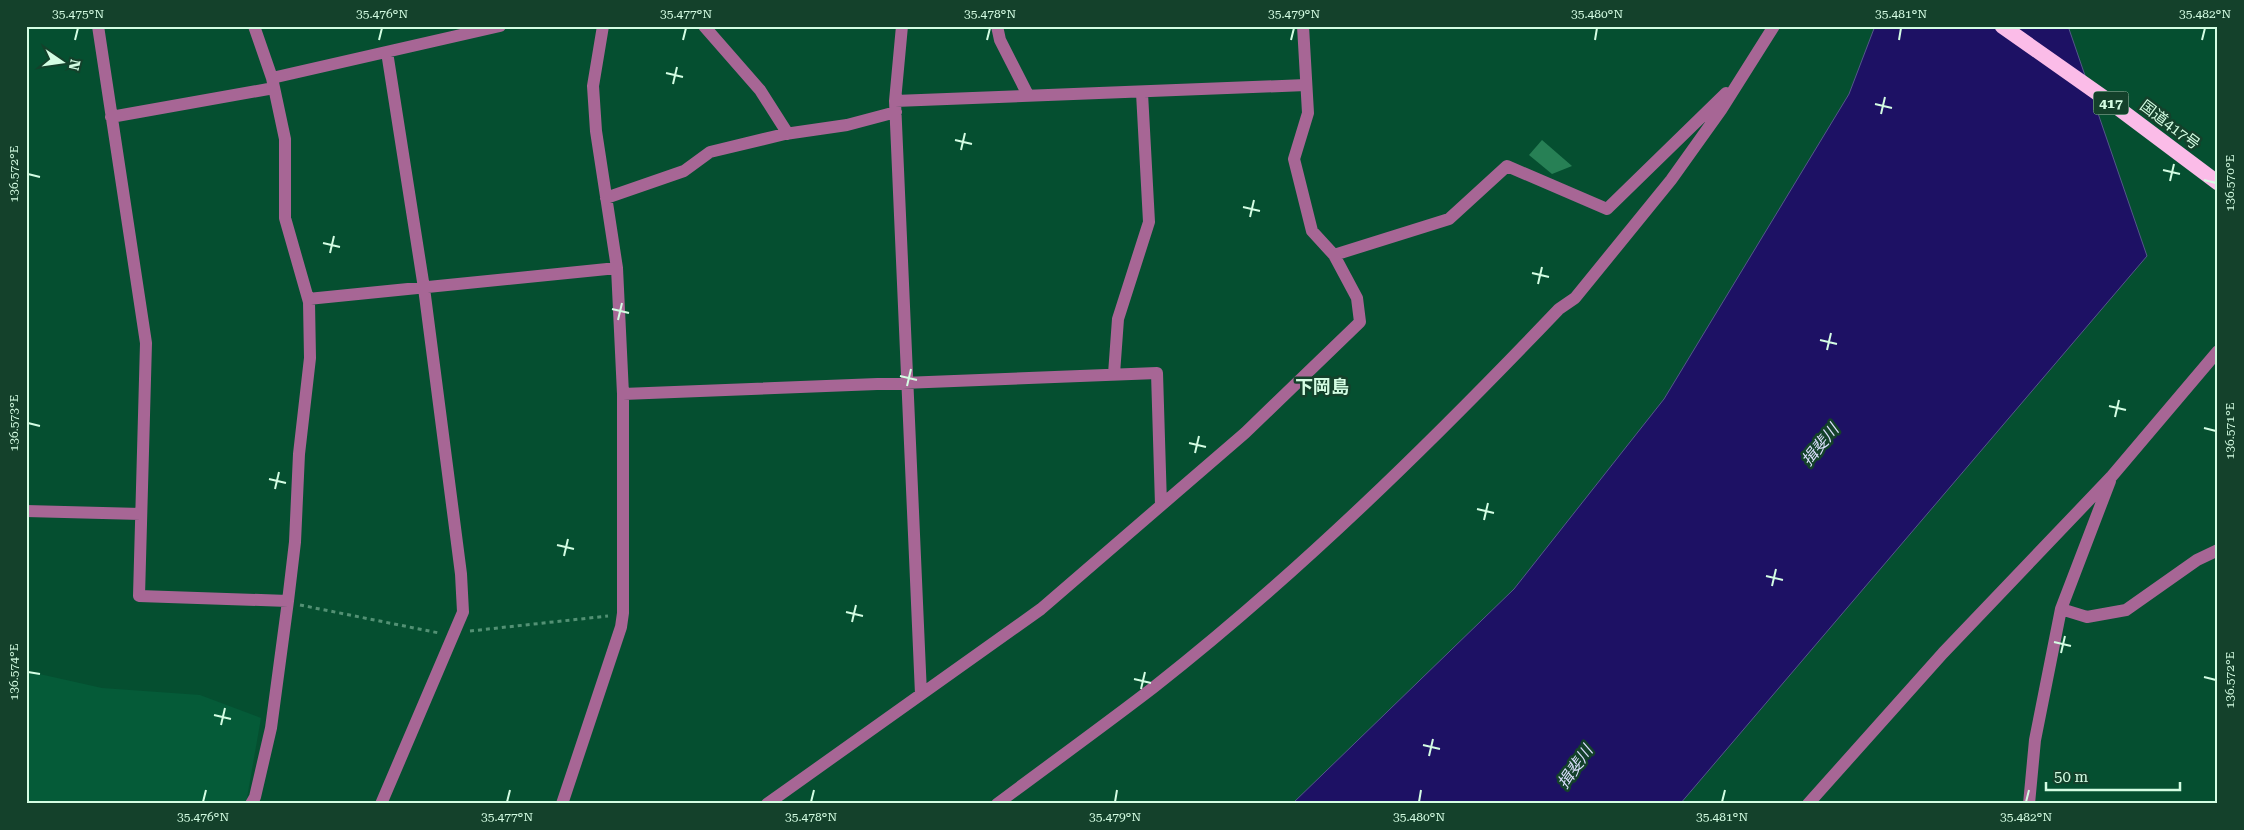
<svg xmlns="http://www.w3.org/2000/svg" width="2244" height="830" font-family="'Roboto Serif','Noto Sans JP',serif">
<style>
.built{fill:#055b38}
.water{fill:#1d1164;stroke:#54588a}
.building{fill:#278055}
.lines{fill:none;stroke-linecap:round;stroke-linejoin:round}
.path{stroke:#539174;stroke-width:3;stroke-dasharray:4 4;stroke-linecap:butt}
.minor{stroke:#a76695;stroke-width:12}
.highway{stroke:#fbbce8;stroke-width:15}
.ticks{fill:none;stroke:#d4fde3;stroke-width:2}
.labels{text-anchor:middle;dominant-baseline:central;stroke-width:5;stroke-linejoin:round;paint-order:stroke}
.shield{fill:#14412b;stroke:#9ac5ac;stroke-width:1}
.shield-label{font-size:14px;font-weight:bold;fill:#d4fde3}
.street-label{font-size:15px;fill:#d4fde3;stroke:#14412b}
.water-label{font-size:16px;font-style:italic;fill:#dadffc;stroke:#14412b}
.quarter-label{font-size:18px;font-weight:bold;fill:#d4fde3;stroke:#14412b}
.neatline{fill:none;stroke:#d4fde3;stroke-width:2}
.ticks-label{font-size:12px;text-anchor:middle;fill:#d4fde3}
</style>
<rect width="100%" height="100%" fill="#054f30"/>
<!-- built -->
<path class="built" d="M26,671l76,17 98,7 61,23 -14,80 -3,6h-218z"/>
<!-- water -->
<path class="water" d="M1875,26h193l79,230 -467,548h-388l222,-215 150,-190 185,-305z"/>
<!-- building -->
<path class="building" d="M1542,140l30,26 -20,8 -23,-19z"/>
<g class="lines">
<!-- path -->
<path class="path" d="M300,605l139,28
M470,631l138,-15"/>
<!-- minor -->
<path class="minor" d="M98,26l48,317 -7,253 149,5
M704,26l56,64 28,44
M902,26l-7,75 26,593
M997,26l3,14 28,55
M272,78l228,-52
M895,101l411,-16
M111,117l163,-29
M606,198l78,-27 26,-19 75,-18 62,-9 49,-13
M1334,255l115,-36 58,-53 100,43 119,-116
M308,299l309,-31
M1114,374l4,-55 31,-97 -7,-129
M623,394l534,-21 4,132
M26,511l115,3
M2061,609l26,8 39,-7 71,-50 21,-10
M251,804l4,-7 16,-69 17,-127 7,-59 4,-88 11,-96 -1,-56 -24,-84v-79l-13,-61 -18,-52
M381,804l82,-192 -2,-38 -37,-286 -37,-236
M562,804l59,-177 2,-14v-219l-6,-126 -21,-137 -3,-45 10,-60
M767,804l274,-195 204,-176 115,-111 -3,-24 -23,-43 -22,-24 -18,-72 14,-46 -5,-87
M997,804c52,-39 105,-77 157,-117 145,-114 278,-245 405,-378l16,-11 96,-118 50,-70 53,-84
M1808,804l135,-151 169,-177 106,-125
M2029,804l6,-64 26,-131 49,-128"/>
<!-- highway -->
<path class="highway" d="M2002,26l108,76 108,81"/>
</g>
<!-- ticks -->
<path class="ticks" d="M75,40l3,-12M379,40l3,-12M683,40l3,-12M987,40l3,-12M1291,40l3,-12M1595,40l2,-12M1899,40l2,-12M2202,40l3,-12M666,73l17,4M673,84l4,-17M1875,104l17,4M1881,114l4,-17M955,140l17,4M961,150l4,-17M2163,170l17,4M28,174l12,3M2204,180l12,3M2170,181l4,-17M1243,207l17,4M1250,217l4,-17M323,243l17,4M330,253l4,-17M1532,273l17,4M1538,284l4,-17M612,309l17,4M618,320l4,-17M1820,340l17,4M1827,350l4,-17M900,376l17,4M907,386l4,-17M2109,406l17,4M2115,417l4,-17M28,423l12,3M2204,428l12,3M1189,443l17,4M1195,453l4,-17M269,479l17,4M275,489l4,-17M1477,509l17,4M1484,520l4,-17M557,545l17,4M564,556l4,-17M1766,576l17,4M1772,586l4,-17M846,612l17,4M852,622l4,-17M2054,642l17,4M2061,653l4,-17M28,672l12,2M2204,677l12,3M1134,679l17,4M1141,689l4,-17M214,715l17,4M221,725l4,-17M1423,745l17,4M1429,756l4,-17M203,802l3,-12M507,802l3,-12M811,802l3,-12M1115,802l2,-12M1419,802l2,-12M1722,802l3,-12M2026,802l3,-12"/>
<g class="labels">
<!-- shield labels -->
<rect class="shield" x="2093.5" y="91.5" width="35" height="23" rx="4"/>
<g class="shield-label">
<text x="2111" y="103">417</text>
</g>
<!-- street labels -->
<g class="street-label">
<text transform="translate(2170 125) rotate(37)">国道417号</text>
</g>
<!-- water labels -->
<g class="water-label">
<text transform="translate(1820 445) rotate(-51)">揖斐川</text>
<text transform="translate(1575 767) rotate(-55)">揖斐川</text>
</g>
<!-- quarter labels -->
<g class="quarter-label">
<text x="1322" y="386">下岡島</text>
</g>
</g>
<!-- border -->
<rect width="2244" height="830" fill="none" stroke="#14412b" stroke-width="55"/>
<!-- north arrow -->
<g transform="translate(62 62) rotate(103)" stroke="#14412b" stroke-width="4" paint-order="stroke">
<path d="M0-4L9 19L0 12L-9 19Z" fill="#d4fde3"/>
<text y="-8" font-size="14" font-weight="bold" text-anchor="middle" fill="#d4fde3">N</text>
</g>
<!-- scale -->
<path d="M2046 782v8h134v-8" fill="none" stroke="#d4fde3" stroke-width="2.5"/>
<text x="2054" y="782" font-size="15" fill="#d4fde3" stroke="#14412b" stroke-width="4" paint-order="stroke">50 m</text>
<rect x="28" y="28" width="2188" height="774" class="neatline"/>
<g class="ticks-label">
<text x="78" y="18">35.475°N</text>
<text x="382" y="18">35.476°N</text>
<text x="686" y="18">35.477°N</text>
<text x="990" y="18">35.478°N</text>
<text x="1294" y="18">35.479°N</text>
<text x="1597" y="18">35.480°N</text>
<text x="1901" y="18">35.481°N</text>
<text x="2205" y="18">35.482°N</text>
<text transform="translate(14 174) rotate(-90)" y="4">136.572°E</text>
<text transform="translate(2230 183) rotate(-90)" y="4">136.570°E</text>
<text transform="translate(14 423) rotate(-90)" y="4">136.573°E</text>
<text transform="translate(2230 431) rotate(-90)" y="4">136.571°E</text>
<text transform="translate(14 672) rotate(-90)" y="4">136.574°E</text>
<text transform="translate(2230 680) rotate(-90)" y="4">136.572°E</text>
<text x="203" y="821">35.476°N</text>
<text x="507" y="821">35.477°N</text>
<text x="811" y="821">35.478°N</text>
<text x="1115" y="821">35.479°N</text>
<text x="1419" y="821">35.480°N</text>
<text x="1722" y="821">35.481°N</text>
<text x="2026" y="821">35.482°N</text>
</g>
</svg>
